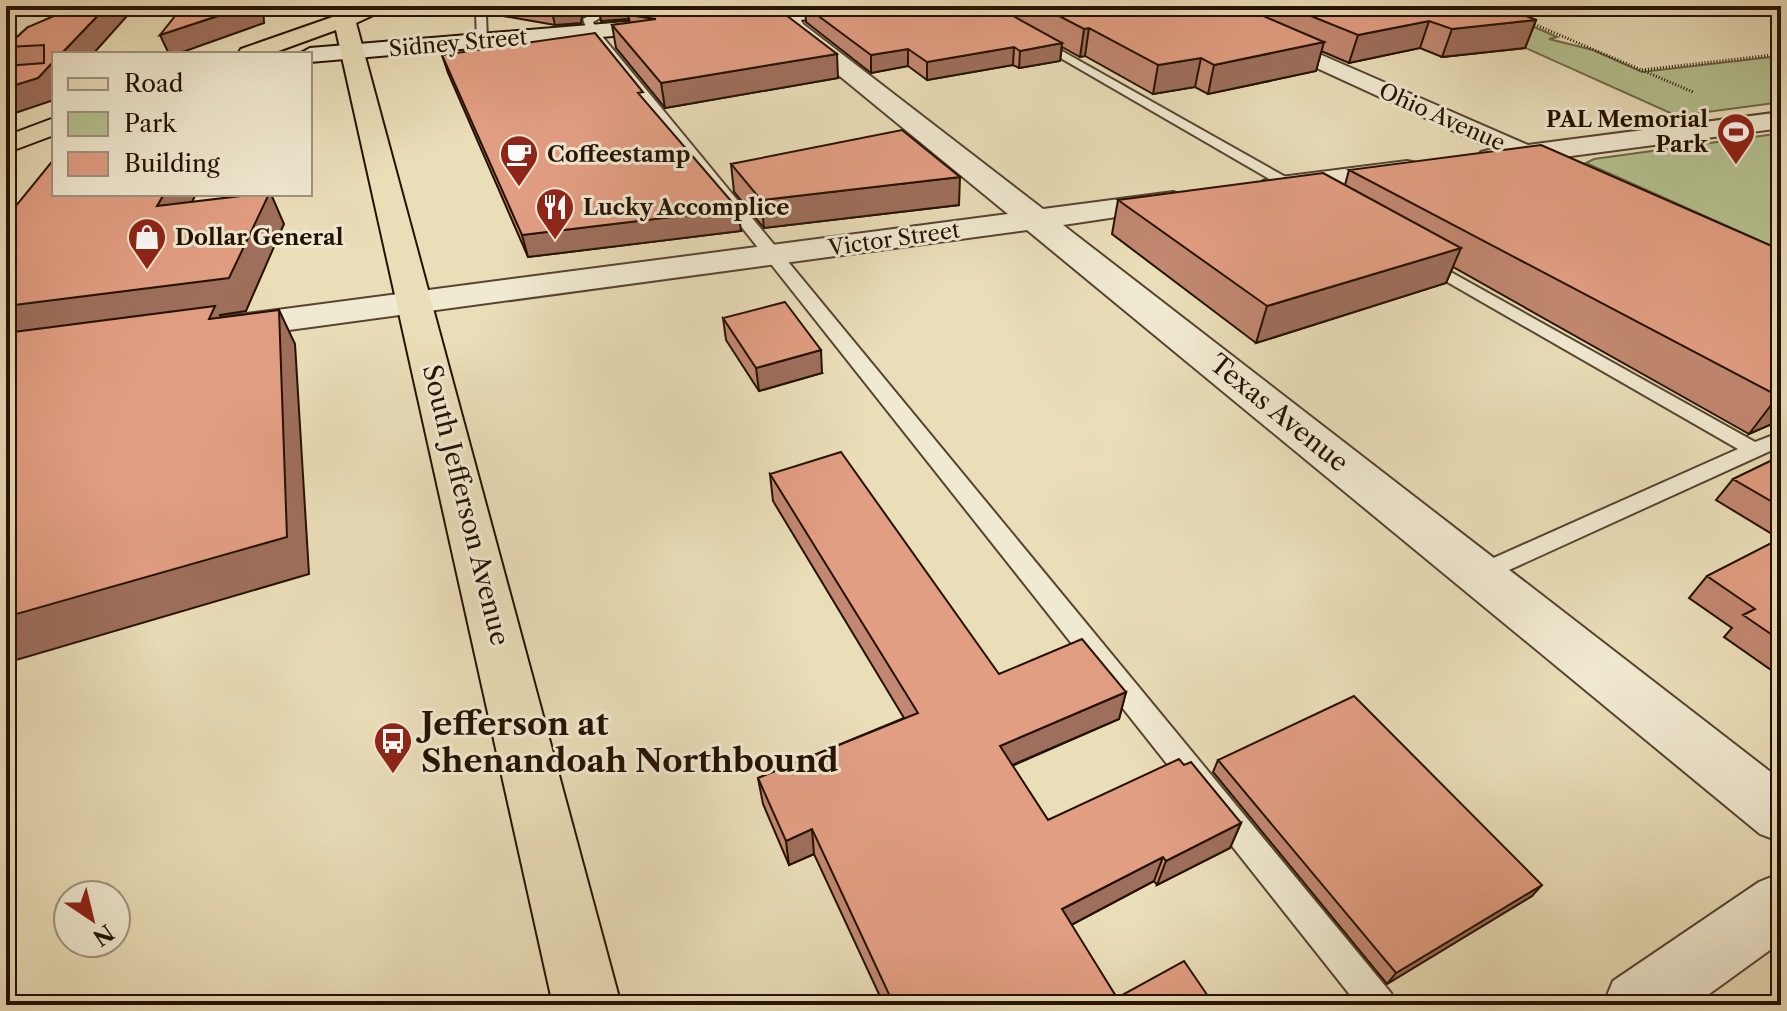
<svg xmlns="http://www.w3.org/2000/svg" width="1787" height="1011" font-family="'Libre Caslon Text',serif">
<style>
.green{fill:#b5c291;stroke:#6d6a4a;stroke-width:2}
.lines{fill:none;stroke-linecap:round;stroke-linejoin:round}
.lane-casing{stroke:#564430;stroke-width:4}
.street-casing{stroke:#564430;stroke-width:4}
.secondary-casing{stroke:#251103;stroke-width:4}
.primary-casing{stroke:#251103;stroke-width:4}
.path{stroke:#251103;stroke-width:3;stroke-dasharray:1 2;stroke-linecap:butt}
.lane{fill:#f1ead2;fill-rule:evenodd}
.street{fill:#f1ead2;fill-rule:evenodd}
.secondary{fill:#f1ead2;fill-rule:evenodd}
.primary{fill:#eadeb9;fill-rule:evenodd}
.wall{fill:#c28871;stroke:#251103;stroke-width:2}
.shaded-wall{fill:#9e6f5c;stroke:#251103;stroke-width:2}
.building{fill:#e29e83;stroke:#251103;stroke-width:2}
.labels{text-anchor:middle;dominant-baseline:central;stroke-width:6;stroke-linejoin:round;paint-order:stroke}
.far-street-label{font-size:22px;fill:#251103;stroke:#f1ead2}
.far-poi-label{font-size:22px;font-weight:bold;fill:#251103;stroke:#f1ead2;text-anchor:start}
.street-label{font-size:26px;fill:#251103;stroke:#f1ead2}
.near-poi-label{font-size:32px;font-weight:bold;fill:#251103;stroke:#f1ead2;text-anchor:start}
</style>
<rect width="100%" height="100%" fill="#eadeb9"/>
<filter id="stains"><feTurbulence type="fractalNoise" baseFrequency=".0025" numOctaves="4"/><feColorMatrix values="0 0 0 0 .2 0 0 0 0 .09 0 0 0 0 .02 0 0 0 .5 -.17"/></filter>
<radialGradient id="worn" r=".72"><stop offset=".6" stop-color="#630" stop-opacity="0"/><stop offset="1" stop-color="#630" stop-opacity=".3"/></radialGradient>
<!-- green -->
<path class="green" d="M1514,18l43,19 -8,2 44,11 49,22 139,-16v46l-104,14 -207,-93z
M1781,133v117l-195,-87 8,-4z"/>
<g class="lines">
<!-- lane casing -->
<g class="lane-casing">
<path id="lane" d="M6,6h7l-7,5z
M487,6h14l-15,8 1,27 -5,3 -5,-3 -1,-29z
M609,6h13l-29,16 4,8 794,963 5,12h-38l-770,-972 -5,-14z
M1037,37l270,152 2,3 -12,3 -264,-153z
M1422,256l333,186 26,-10v14l-294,134h-16l-4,-6 4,-6 267,-119 -322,-185v-6z"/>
</g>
<!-- street casing -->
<g class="street-casing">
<path id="street" d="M774,6h20l9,18 240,185 130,-17 10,3 5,6 -5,6 -120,18 718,555v62l-21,-8 -733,-604 -804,109 -13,-3 -5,-8 5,-8 13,-3 785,-103 -222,-182z
M1182,6h27l319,139 253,-33v16l-240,32c-12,7 -45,7 -60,4l-4,-6 4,-6 12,-3z
M1407,161l10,2 4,6 -4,6 -144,21 -10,-3 -4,-6 4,-6 10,-3z
M1781,873v69l-87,63h-91l10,-24 146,-99z"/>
</g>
<!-- secondary casing -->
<g class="secondary-casing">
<path id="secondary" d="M820,6h83l-10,6 -583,50v-8h-11l11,-6z"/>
</g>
<!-- primary casing -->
<g class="primary-casing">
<path id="primary" d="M364,6h29l-37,17 265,982h-68l-217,-975 -66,24h-32l3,-5z
M54,118v17l-48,18v-17z"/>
</g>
<!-- path -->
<path class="path" d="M1515,15l85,-9
M1529,22l164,70
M1642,70l139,-16"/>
<!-- lane -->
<use href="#lane" class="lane"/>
<!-- street -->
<use href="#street" class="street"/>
<!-- secondary -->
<use href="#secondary" class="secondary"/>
<!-- primary -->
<use href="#primary" class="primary"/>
</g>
<!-- wall -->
<path class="wall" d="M440,6h42l-9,5z
M489,6h291l2,6 56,66 -173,30 -49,-60 -4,-23 18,-2 -1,-4 -28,2 -2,-13 -17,8 -1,7 -26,2 -63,-11z
M805,6h781l-67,7 17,7 -11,28 -83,9 -22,-9 -71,15 -28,-12 -5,20 -108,23 -13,-7 -42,7 -68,-38 -5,1 -18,-10 -2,14 -41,7 -6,-3 -86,15 -19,-14 -37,7 -65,-51z
M28,27l26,27v43l-3,4 -35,-36 -10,-17v-1z
M442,55l202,46 97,130 -213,26 -80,-184z
M731,164l228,41 -195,23 -30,-36z
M1349,170l432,80v170l-32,14 -296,-167 -7,16 -190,60 -144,-109 6,-34 227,-15z
M723,318l99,55 -63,18 -33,-51z
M1781,456v221l-57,-40 8,-9 -43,-30 18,-22 73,-37 -64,-39 17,-21z
M770,474l229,200 127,18 -7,27 -107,47 36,54 136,-55 57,58 -11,25 -73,37 -3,-4 -83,44 46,73 97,7h-330l-70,-151 -25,11 -26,-61 -5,-26 146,-60 -131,-217z
M1218,760l314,136 -145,88 -174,-212z"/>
<!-- shaded-wall -->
<path class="shaded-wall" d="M107,6h29l-43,48h-32z
M248,6h15l1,17 -87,31h-8l-9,-19z
M472,6h10l-9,5z
M578,6h194l-144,9 1,4 -28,2 -2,-13 -17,8 -1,7 -26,2 -4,-17z
M1465,6h121l-126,13z
M1536,20l-11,28 -83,9 10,-28z
M1429,21l-9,27 -71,15 9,-28z
M1089,28l-4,28 -5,1 4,-28z
M1324,42l-8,29 -108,23 6,-29z
M1062,43l-2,18 -41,7 1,-17z
M1014,47l-1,18 -86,15v-18z
M908,49v17l-37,7v-18z
M837,54l1,24 -173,30 -4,-25z
M1201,58l-6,29 -42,7 5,-29z
M54,61v36l-3,4 -45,15v-28z
M960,177l-1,28 -195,23 -3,-28z
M164,194h32l-22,44 -17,-32z
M269,194h2l13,30 -38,87 -26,4 14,25 -228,3v-37z
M738,209l3,22 -213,26 -6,-22z
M1461,248l-15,35 -190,60 11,-37z
M279,310l16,34 14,230 -303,89v-46z
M821,350l1,23 -63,18 -3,-23z
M1781,395v25l-32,14 29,-38z
M1126,692l-7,27 -123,53 4,-26z
M1241,823l-11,25 -73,37 9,-24z
M812,829l2,25 -25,11 -3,-24z
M1163,857l-9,24 -98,52 6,-24z
M1542,885l-10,11 -145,88 9,-11z"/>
<!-- building -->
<path class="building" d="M77,6h30l-46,48h-7v7l-16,17 -32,10v-22l38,-3v-18l-38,2 22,-20z
M183,6h65l-88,29z
M537,6h41l-27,2z
M735,6h45l2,6 55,42 -176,29 -49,-58 44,-6 -28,-4z
M805,6h190l67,37 -42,8 -6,-4 -87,15 -19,-13 -37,6z
M1040,6h200l84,36 -110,23 -13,-7 -43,7 -69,-37 -5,1z
M1286,6h216l34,14 -84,9 -23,-8 -71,14z
M595,33l48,59 -5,1 100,116 -216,26 -80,-180z
M902,130l58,47 -199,23 -30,-36z
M1541,145l240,105v145l-3,1 -429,-226z
M54,159v35h110l-7,12 100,-12h12l-40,84 -223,28v-88z
M1323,173l138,75 -194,58 -149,-106z
M785,302l36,48 -65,18 -33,-50z
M215,306l-6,13 70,-9 8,227 -281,80v-284z
M841,452l158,222 83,-35 44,53 -126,54 48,74 131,-61 5,6 7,-3 50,61 -75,38 -3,-4 -101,52 55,89 67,-37 30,44h-320l-82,-176 -26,12 -28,-63 160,-65 -148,-239z
M1781,456v51l-48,-28z
M1781,538v103l-38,-26 12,-6 -48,-33z
M1354,696l188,189 -146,88 -178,-213z"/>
<!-- icons -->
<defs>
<g id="stadium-pin" transform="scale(2)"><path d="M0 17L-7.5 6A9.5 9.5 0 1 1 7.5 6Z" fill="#8f2418" stroke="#f1ead2"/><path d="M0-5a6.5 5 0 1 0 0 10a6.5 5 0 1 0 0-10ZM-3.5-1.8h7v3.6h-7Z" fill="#fff"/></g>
<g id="cafe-pin" transform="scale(2)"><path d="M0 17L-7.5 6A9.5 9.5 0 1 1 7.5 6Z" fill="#8f2418" stroke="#f1ead2"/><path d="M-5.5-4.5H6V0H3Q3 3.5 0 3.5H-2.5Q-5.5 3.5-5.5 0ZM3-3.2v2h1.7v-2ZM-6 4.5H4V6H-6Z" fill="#fff"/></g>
<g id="restaurant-pin" transform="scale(2)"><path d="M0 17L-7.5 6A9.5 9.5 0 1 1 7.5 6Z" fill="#8f2418" stroke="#f1ead2"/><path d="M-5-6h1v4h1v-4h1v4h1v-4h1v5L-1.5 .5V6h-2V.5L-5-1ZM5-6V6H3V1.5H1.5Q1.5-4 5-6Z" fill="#fff"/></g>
<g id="shop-pin" transform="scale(2)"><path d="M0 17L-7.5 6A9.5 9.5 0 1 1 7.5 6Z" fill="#8f2418" stroke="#f1ead2"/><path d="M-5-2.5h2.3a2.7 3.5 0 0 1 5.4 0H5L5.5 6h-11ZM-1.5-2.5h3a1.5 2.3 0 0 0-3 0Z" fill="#fff"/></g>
<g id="bus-pin" transform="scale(2)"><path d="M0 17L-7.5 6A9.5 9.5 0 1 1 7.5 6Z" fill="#8f2418" stroke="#f1ead2"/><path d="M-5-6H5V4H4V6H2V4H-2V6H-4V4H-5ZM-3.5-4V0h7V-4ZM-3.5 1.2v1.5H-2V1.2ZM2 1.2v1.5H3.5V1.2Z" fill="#fff"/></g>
</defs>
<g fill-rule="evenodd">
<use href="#stadium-pin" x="1736" y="132"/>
<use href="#cafe-pin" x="519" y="154"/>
<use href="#restaurant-pin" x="555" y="207"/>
<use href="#shop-pin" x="147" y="237"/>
<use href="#bus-pin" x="393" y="741"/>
</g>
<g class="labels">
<!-- far-street labels -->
<g class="far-street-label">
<text transform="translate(458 43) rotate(-5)">Sidney Street</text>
<text transform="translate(1442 117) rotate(24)">Ohio Avenue</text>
<text transform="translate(894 239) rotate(-8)">Victor Street</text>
</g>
<!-- far-poi labels -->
<g class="far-poi-label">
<text x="1708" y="119" text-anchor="end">PAL Memorial<tspan x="1708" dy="25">Park</tspan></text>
<text x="547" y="154">Coffeestamp</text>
<text x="583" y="207">Lucky Accomplice</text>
<text x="175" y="237">Dollar General</text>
</g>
<!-- street labels -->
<g class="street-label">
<text transform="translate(1279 413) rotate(39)">Texas Avenue</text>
<text transform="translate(466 505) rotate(76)">South Jefferson Avenue</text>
</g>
<!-- near-poi labels -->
<g class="near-poi-label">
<text x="421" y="723">Jefferson at<tspan x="421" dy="37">Shenandoah Northbound</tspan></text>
</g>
</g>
<!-- margin -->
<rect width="1787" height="1011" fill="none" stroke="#eadeb9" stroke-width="32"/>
<rect x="8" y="8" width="1771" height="995" fill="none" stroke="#251103" stroke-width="4"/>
<rect x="16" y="16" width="1755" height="979" fill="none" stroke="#251103" stroke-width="2"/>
<!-- legend -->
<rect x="52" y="52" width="260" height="144" fill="#f1ead2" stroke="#9f937f" stroke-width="2"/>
<rect x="68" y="78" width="40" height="12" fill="#eadeb9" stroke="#9f937f" stroke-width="2"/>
<text x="124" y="92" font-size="24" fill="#251103">Road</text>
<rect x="68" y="112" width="40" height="24" fill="#b5c291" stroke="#9f937f" stroke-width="2"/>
<text x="124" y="132" font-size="24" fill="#251103">Park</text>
<rect x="68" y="152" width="40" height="24" fill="#e29e83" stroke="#9f937f" stroke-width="2"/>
<text x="124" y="172" font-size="24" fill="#251103">Building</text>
<!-- north arrow -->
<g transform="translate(92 919) rotate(145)"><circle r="38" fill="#f1ead2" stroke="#9f937f" stroke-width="2"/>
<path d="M0-6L14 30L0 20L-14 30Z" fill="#8f2418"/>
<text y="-12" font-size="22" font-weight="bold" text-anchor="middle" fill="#251103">N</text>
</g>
<rect width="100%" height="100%" filter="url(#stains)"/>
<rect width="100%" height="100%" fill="url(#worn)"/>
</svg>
